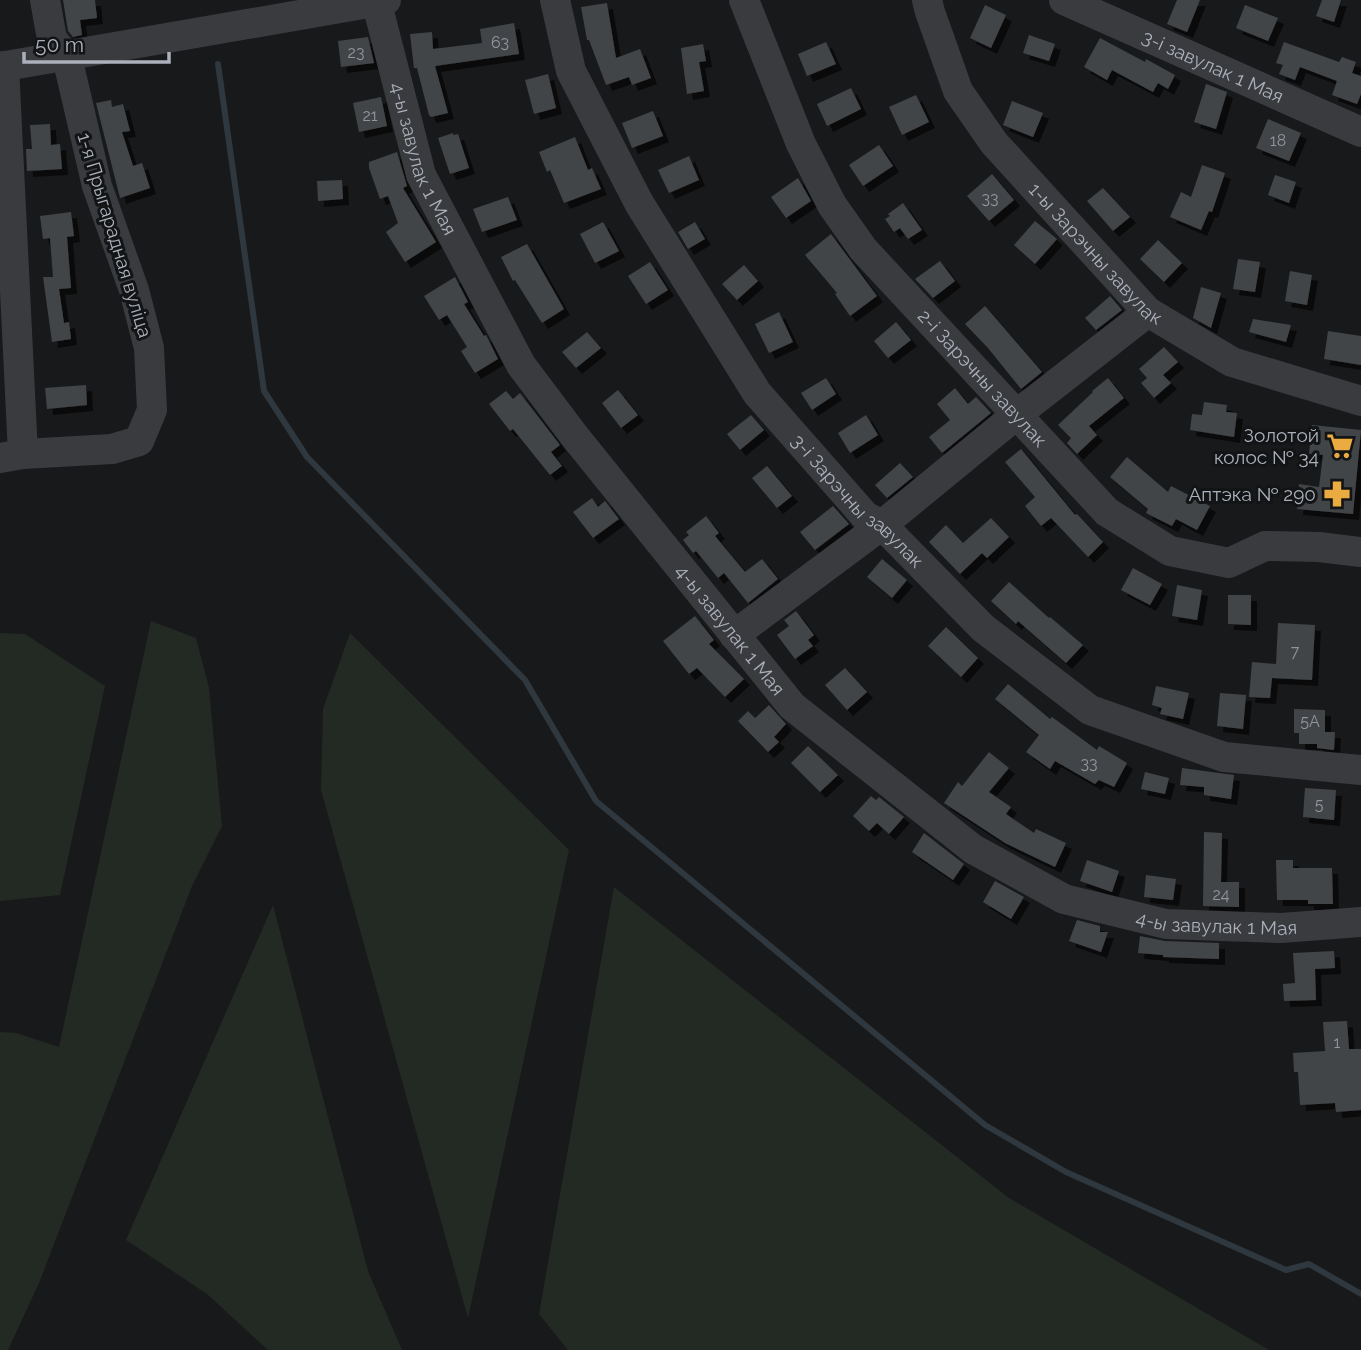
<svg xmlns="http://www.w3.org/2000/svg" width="1361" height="1350" font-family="Raleway,sans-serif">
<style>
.green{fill:#232a23}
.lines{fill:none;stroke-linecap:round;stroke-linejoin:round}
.stream{stroke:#2f383e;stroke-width:6}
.building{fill:#434447;filter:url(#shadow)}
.minor{stroke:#3a3b3f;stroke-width:30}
.labels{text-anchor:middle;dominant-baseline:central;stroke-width:6;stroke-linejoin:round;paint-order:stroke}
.number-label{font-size:16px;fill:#91959d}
.street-label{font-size:19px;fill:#abb0ba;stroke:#131416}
.poi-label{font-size:19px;fill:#abb0ba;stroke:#131416;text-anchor:end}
</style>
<defs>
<filter id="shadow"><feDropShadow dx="6" dy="6" stdDeviation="0" flood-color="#0009"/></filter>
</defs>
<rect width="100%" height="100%" fill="#18191b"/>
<!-- green -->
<path class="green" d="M151,621l45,17 13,50 13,138 -30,60 -153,397 -31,67h-8v-318l16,1 43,14z
M0,633l25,1 80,52 -45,209 -60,6z
M350,633l219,217 -101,468 -147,-528 2,-81z
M614,887l395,311 260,152h-701l-29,-36z
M273,905l95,366 34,79h-134l-61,-56 -81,-54z"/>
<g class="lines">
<!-- stream -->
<path class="stream" d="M218,64l46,327 43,66 218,223 71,121 389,324 81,47 220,98 23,-6 52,30"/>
</g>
<!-- building -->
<path class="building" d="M63,0h32l2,18 -17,2 2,15 -9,2 -5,-6z
M1177,0h23l-13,32 -20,-8z
M1322,0h19l-7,22 -18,-6z
M607,3l9,55 24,-9 11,29 -19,7 -3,-8 -23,8 -17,-45h-2l-6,-33z
M985,5l21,10 -15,33 -21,-10z
M1245,5l33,13 -10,23 -32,-13z
M514,23l5,31 -84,12 13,47 -17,4 -2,-2 -12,-47h-3l-4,-34 22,-2 1,17 49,-6 -2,-14z
M1029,35l26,9 -6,17 -26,-8z
M368,37l6,26 -33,4 -3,-26z
M1100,38l45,24 1,-3 29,16 -7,14 -10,-6 -5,9 -41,-22 -5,10 -23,-13z
M826,42l10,22 -29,12 -9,-22z
M1284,42l55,20 3,-5 14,5 -4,11 9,3v18l-4,10 -25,-9 5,-14 -37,-14 -5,13 -16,-6 4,-9 -7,-2z
M703,44l3,17 -7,1 5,29 -17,3 -6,-46z
M548,74l8,34 -22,6 -9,-34z
M1206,84l21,8 -11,37 -22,-7z
M851,88l10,21 -34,17 -10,-22z
M916,95l13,27 -27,13 -13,-28z
M381,97l6,29 -28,6 -6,-29z
M111,100l1,7 11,-3 7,27 -8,1 11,34 9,-3 8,25 -30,10 -24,-95z
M1012,101l31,12 -10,24 -30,-12z
M653,111l10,25 -31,12 -10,-25z
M1268,119l33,14 -12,28 -33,-13z
M50,124l1,21 9,-1 2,25 -35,2 -1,-22h6l-2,-24z
M453,133v2l5,-1 11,34 -19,6 -12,-36z
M575,137l13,33 4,-2 9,21 -37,14 -14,-33 -3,2 -8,-20z
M879,145l14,21 -30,20 -14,-21z
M397,152l10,34 -4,2 33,54 -31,20 -19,-30 12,-9 -10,-27 -8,3 -11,-31v-6z
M689,156l10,24 -30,13 -11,-23z
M1202,165l23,8 -13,39 -3,-1 -8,19 -31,-13 11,-25 10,5z
M992,174l22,26 -25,21 -22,-25z
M1275,175l21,7 -7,21 -21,-8z
M798,178l13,23 -25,17 -15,-21z
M342,180l1,19 -25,2 -1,-20z
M1103,188l27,29 -17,14 -26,-30z
M508,197l9,23 -35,12 -9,-23z
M903,203l19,27 -14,9 -8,-11 -6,4 -9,-13 5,-3 -2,-2z
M71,212l3,24 -7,1 4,51 -12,1 5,34 5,-1 2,17 -19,3 -9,-65h10l-3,-39 -7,1 -3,-23z
M1035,221l22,18 -22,25 -21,-19z
M603,222l16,29 -24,12 -15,-29z
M695,222l10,17 -17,10 -10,-17z
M831,234l46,62 -27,20 -15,-22 2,-1 -32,-38z
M1158,240l24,23 -18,19 -24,-23z
M527,244l37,65 -22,14 -27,-43 -2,1 -12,-24z
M1238,259l22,3 -5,30 -22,-3z
M940,261l15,20 -22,17 -18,-19z
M650,262l18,28 -22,14 -18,-28z
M744,265l14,16 -21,19 -15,-16z
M1290,271l22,4 -5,30 -22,-4z
M455,277l13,25 -4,2 20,32 2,-1 12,24 -23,14 -14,-22 6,-4 -20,-32 -8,5 -15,-24z
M1201,287l20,6 -10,35 -18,-10z
M1110,296l12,14 -26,20 -11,-12z
M985,306l57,66 -21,17 -33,-41 -23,-24z
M779,312l14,30 -24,11 -14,-29z
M1253,319l38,6 -5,17 -37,-10z
M896,322l15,18 -23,18 -14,-17z
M1328,331l33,5v29l-37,-6z
M587,332l14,16 -25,20 -14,-16z
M1164,347l14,15 -15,13 8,8 -17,15 -13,-15 6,-5 -8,-9z
M826,378l10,16 -24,16 -11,-17z
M1108,378l16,20 -35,28 8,9 -20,19 -10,-11 4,-5 -13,-13 35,-33 -1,-1z
M86,385l1,20 -40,4 -2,-21z
M955,388l13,16 8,-7 15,16 -49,40 -13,-16 21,-17 -13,-16z
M618,390l20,25 -17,13 -19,-25z
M506,391l7,8 7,-6 40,52 -9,7 11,14 -12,9 -37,-46 -3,2 -21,-27z
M1204,402l23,3 -1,7 11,1 -3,24 -44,-7 2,-16 10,1z
M751,415l13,15 -24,20 -13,-16z
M866,415l12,20 -28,18 -12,-20z
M1312,425l49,5 -8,84 -56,-5 2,-25 20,3 4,-32 -14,-1z
M1021,449l54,66 2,-1 26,28 -15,15 -37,-39 -10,8 -16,-20 10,-9 -30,-35z
M1127,457l41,35 3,-6 39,20 -13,24 -21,-11 -4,7 -26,-13 2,-4 -38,-32z
M900,463l13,14 -26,21 -12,-13z
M767,466l25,30 -15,12 -25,-30z
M592,498l6,9 7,-6 14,18 -26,19 -20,-26z
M833,506l16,18 -34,26 -15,-18z
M706,516l13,17 -4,3 30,36 17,-13 16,20 -30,24 -24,-30 -6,5 -22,-27 -3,2 -10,-13 6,-5 -3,-3z
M991,518l18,19 -22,21 -5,-5 -22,21 -31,-32 17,-17 17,18z
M882,559l25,21 -15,18 -25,-21z
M1133,568l29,16 -12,21 -29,-15z
M1009,582l40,36 1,-1 33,28 -17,18 -48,-42 -2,3 -25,-23z
M1177,585l25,5 -5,30 -25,-4z
M1228,595h23v30l-23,-1z
M796,611l18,24 -6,5 5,6 -18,13 -18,-24 12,-9 -5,-6z
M695,616l19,24 -5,4 35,35 -19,18 -28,-29 -8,6 -26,-33z
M1278,623l37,2 -3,55 -40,-2 -2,20 -21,-1 3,-35 24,2z
M946,627l32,31 -17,19 -33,-31z
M845,668l22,24 -20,18 -22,-25z
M1008,684l42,35 2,-2 45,33 2,-4 28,17 -13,24 -15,-7 -4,4 -40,-23 -5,8 -24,-17 13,-17 -44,-36z
M1156,686l33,7 -6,26 -23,-5 2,-6 -10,-3z
M1220,693l26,2 -3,34 -26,-3z
M769,705l17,19 -12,13 5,5 -11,10 -30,-31 10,-10 7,7z
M1294,709l31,1v22h10l-1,18 -17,-2v-4h-18v-11h-5z
M808,746l30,29 -18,17 -29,-29z
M989,752l20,16 -20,24 22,15 -5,7 28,19 2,-4 30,14 -11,24 -50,-24 -61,-40 14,-21 4,4z
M1182,768l52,7 -3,24 -27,-4v-8l-24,-2z
M1145,772l24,6 -4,16 -24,-5z
M1305,788l31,2 -2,30 -31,-3z
M871,796l5,4 3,-3 25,20 -15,17 -12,-11 -8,8 -16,-15z
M1204,832l18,1 -1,49h18v25l-36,-1z
M924,833l40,31 -11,16 -41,-28z
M1087,860l32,11 -7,21 -32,-11z
M1276,860h17v8h39l1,36h-25v-4h-31z
M1146,875l30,4 -3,21 -29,-3z
M995,881l29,16 -13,22 -28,-17z
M1077,920l23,6v6h8l-7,20 -32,-11z
M1140,936l25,5 54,2v16l-56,-2v-2l-25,-2z
M1334,951l1,17 -20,1 1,31 -32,1 -1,-17 12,-1 -2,-30z
M1347,1021l2,28h12v61l-25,2 -1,-9 -35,2 -2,-33h-4l-1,-19 32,-2 -2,-29z"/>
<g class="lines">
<!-- minor -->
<g class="minor">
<path id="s1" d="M376,0l45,175 100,190 55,73 216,268 181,143 91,50 102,25 115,4 80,-6"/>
<path id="s2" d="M555,0l16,71 68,132 118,190 108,123 17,9 101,103 107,82 134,47 137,13"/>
<path id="s3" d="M744,0l57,144 31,61 31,44 244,263 63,39 59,12 36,-17 54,1 42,5"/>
<path id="s4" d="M927,0l3,12 28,79 36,52 154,169 84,50 129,39"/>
<path id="s5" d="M1064,0l297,132"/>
<path d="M4,66l19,388"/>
<path d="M0,67l386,-67"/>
<path d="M0,458l23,-4 89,-5 27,-8 13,-31 -3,-62 -15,-58 -37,-104 -30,-129 -15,-18 -7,-39"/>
<path d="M734,635l148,-110 134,-110 132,-103"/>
</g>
</g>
<!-- icons -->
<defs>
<g id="supermarket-bare" transform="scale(2.1)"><path d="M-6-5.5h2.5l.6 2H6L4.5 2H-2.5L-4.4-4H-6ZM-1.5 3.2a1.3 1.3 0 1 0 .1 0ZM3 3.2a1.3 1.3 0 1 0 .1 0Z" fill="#eaac41" stroke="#131416" stroke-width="2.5" paint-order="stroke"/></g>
<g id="pharmacy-bare" transform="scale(2.1)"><path d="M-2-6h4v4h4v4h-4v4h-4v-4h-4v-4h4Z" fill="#eaac41" stroke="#131416" stroke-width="2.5" paint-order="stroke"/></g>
</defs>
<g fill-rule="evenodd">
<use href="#supermarket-bare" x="1340" y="446"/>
<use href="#pharmacy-bare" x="1337" y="494"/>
</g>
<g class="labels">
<!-- number labels -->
<g class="number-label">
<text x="500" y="42">63</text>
<text x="356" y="52">23</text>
<text x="370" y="115">21</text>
<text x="1278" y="140">18</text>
<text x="990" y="198">33</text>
<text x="1295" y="651">7</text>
<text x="1310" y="721">5А</text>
<text x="1089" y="763">33</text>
<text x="1319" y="804">5</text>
<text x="1221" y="894">24</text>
<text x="1337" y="1042">1</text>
</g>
<!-- street labels -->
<g class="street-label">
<text stroke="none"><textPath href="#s5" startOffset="163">3-і завулак 1 Мая</textPath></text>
<text stroke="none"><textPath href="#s1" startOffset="166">4-ы завулак 1 Мая</textPath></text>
<text transform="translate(115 235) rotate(73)">1-я Прыгарадная вуліца</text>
<text stroke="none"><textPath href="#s4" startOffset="310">1-ы Зарэчны завулак</textPath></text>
<text stroke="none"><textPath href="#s3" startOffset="453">2-і Зарэчны завулак</textPath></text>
<text stroke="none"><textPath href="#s2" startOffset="593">3-і Зарэчны завулак</textPath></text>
<text stroke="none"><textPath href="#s1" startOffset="733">4-ы завулак 1 Мая</textPath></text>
<text stroke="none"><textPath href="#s1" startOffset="1321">4-ы завулак 1 Мая</textPath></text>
</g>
<!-- poi labels -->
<g class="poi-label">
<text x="1319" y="435">Золотой<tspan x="1319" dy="22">колос № 34</tspan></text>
<text x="1316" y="494">Аптэка № 290</text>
</g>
</g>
<!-- scale -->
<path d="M24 52v10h145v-10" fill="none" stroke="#abb0ba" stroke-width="3.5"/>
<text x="35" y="52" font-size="21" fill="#abb0ba" stroke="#131416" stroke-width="5" paint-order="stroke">50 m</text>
</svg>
